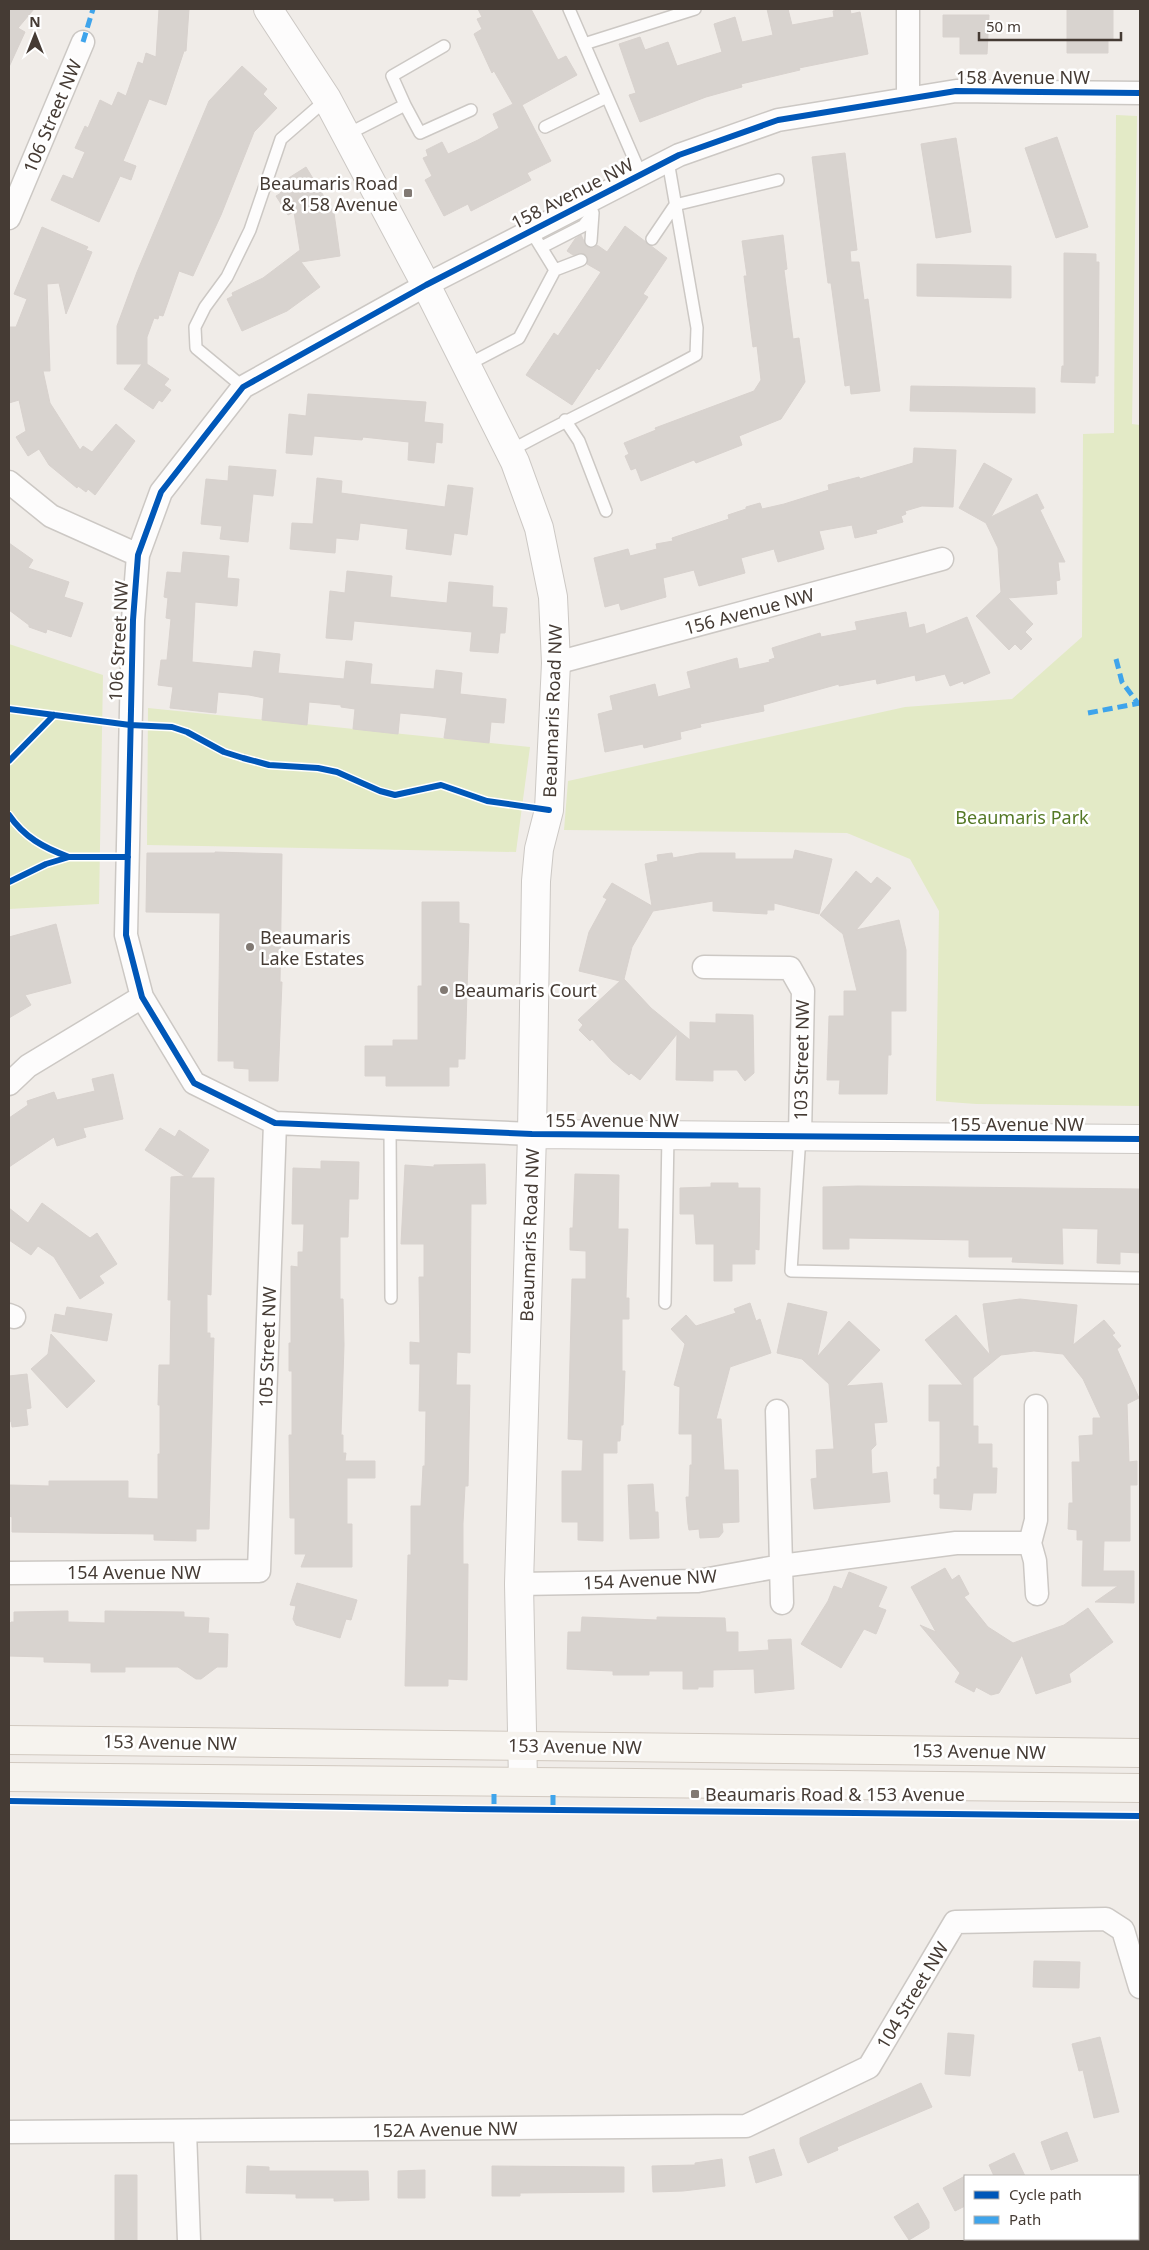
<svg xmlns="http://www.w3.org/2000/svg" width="1149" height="2250" font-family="'Noto Sans',sans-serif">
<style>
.green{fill:#e3eac6}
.building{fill:#d8d3cf;stroke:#d8d2ce}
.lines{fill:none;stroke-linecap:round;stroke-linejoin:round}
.service-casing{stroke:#ccc8c4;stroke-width:14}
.minor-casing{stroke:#ccc8c4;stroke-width:25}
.tertiary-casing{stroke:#ccc8c4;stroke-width:30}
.secondary-casing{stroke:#d1c9c0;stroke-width:30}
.service{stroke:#fdfcfc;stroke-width:11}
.minor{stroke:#fdfcfc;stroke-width:22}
.tertiary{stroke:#fdfcfc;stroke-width:28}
.secondary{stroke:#f6f3ee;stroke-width:28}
.quiet{stroke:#3fa4eb;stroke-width:5;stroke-dasharray:10 5;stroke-linecap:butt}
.cycleway-casing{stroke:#fff;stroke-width:9}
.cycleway{stroke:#0057b8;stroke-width:6}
.poi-dot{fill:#817973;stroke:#fff;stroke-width:2}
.labels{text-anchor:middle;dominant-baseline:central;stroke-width:5;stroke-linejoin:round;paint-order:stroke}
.street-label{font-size:18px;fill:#453b34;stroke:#fff}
.poi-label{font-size:18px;fill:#453b34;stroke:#fff;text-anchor:start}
.park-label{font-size:18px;fill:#557926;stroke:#fff}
</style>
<rect width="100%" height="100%" fill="#f0ece8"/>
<!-- green -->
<path class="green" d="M1116,115l21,1 -5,308 8,1v681l-164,-2 -40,-3 3,-190 -29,-52 -63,-26 -283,-3 4,-49 337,-74 107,-8 70,-62 1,-203 31,-1z
M9,644l94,31 -4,229 -90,5z
M148,708l382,39 -14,105 -369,-7z"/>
<!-- building -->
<path class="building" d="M9,9h25l-16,19 7,4 -16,35z
M159,9h30l-3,42h-2l-18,54 -17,-6 -26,62 13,5 -5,14 -11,-4 -21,46 -48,-22 12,-25 10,4 12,-27 -10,-4 10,-22 3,2 12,-28 12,6 6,-14 8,4 12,-34 5,2 3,-11 10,4z
M478,9h53l27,51 8,-4 11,19 -55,30 29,56 -24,12 4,7 -21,11 -39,20 -3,-7 -24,12 -19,-36 7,-4 -9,-18 5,-2 -2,-6 16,-8 6,12 30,-14 21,-12 -6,-14 20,-10 -19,-33 -2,2 -18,-39 8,-5 -5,-10 5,-2z
M767,9h21l4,16 42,-8 -1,-6 11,-2h6l1,5 9,-2 8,42 -69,14 1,2 -59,14 1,3 -36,10 -66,25 -11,-27 7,-2 -17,-49 21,-7 5,13 23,-8 9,24 45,-14 -8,-28 21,-7 7,25 31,-7z
M1067,9h46v31h-5v13h-41z
M943,15h46l-2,39h-27v-17h-17z
M242,66l25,23 -4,5 14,14 -23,24 -33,83 -28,61 -14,-5 -16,45 -4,-1 -1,4 -4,-1 -7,19v27l22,15 -5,6 7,5 -9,12 -3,-2 -6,9 -29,-20 18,-25h-25v-38l20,-54 72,-171z
M1057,137l31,90 -32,11 -31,-90z
M956,138l15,94 -35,6 -15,-94z
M845,153l12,97 -7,1 1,11h8l5,38 4,-1 12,92 -29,3 -1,-9 -5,1 -14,-103h-3l-16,-126z
M306,167l28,46 6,43 -39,6 19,25 -33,24 -45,20 -15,-32 6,-3 -1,-3 31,-15 37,-28 -6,-38 -6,3 -12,-19 5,-3 -5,-7z
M625,226l42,32 -24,36 5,3 -49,73 -2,-2 -25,37 -46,-30 28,-42 4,3 43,-64 -14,-8 1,-6 -3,-4 -12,1 -6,-4 8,-12 6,-4 6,12 7,1 3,-3 10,7z
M42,227l46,20 -2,3 6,2 -26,62 -7,-31 -12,1 3,87h-7l7,32 30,47 3,-4 9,6 24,-28 19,17 -40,54 -7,-6 -2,3 -8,-6 -1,2 -28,-23 -10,-16 -11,7 -12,-19 10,-6 -7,-31 -10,3v-76h7l11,-28 -13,-5z
M783,235l4,34 -3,1 9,69 6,-1 6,44 -24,37 -42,17 3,9 -46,18 -2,-3 -53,21 -5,-13 -5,2 -6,-14 4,-2 -5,-11 32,-13 -1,-2 99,-37 7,-11 -4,-34 -4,1 -9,-71h3l-5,-35z
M1064,253l32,1v8h3l-1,114h-3v7l-34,-1 1,-16h2z
M917,264l94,2v32l-94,-2z
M911,386l124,2v25l-125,-2z
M308,394l118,8 -2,20 19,2 -1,19 -6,-1 -2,21 -26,-3 1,-18 -46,-5 -1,3 -48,-4 -2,19 -26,-2 3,-39 17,2z
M914,448l42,2 -3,57 -31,-1 -17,5 1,3 -5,2 2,6 -27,8 1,3 -22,5 -3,-13 -33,6 5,18 -46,13 -4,-13 -33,9 4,15 -46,13 -5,-16 -31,8 3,19 -45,13 -2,-7 -14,4 -11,-49 34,-9 2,7 27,-7 -1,-5 17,-3 -1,-3 57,-19 -1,-4 18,-6v-2l14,-4 2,6 22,-5 45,-14 -1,-5 31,-8 1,2 53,-16z
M984,463l28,16 -21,38 46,-23 7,14 -4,2 25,52h-7l2,18 -4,1 1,13 -49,4 25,26 -8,8 7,7 -11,11 -6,-6 -6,6 -33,-34 25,-24 -3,-44 -12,-25 -27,-15z
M229,466l47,4 -3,26 -20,-2 -5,48 -28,-3 2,-13 -21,-2 5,-45 22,2z
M317,478l25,3 -1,12 104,14 3,-22 25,3 -6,47 -13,-2 -3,22 -45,-6 2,-20 -48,-6 -2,17 -22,-2 -1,15 -45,-4 2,-26 21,1z
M9,543l24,17 -5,8 41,14 -5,15 19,6 -12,34 -24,-8 -1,4 -17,-6v-2l-20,-15z
M183,552l46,4 -2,22 12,1 -2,27 -42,-4 -3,60 60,6 2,-17 26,3 -2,19 66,6 2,-18 26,3 -2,20 64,5 2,-19 26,3 -2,21 46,5 -2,24 -13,-1 -2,21 -45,-5 3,-20 -16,-2 -31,-3 -2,21 -45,-5 2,-20 -14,-2v-2l-32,-3 -2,23 -45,-5 2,-22 -15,-3 -31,-3 -2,21 -46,-5 3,-21 -15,-2 3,-25h6l4,-41 -5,-1 2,-20 -4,-1 3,-25 14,1z
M347,571l45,5 -2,21 27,3 30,3 2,-21 44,4 -1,21 15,1 -2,25h-5l-2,20 -28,-2 2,-19 -118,-11 -2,19 -26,-2 4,-47 15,2z
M906,612l3,16 15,-4 2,10 41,-17 23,56 -26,11 -1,-3 -13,5 -5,-12 -29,7 -1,-6 -38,9 -1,-5 -37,7v-2l-76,21 1,6 -64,13 1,3 -21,5 1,7 -37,9 -1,-4 -38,8 -7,-38 15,-4 -3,-14 45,-12 3,13 33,-9 -4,-16 50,-14 2,11 31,-7 -1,-2 6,-2 -3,-10 48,-15 1,4 36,-7 -2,-8z
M795,850l37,9 -13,55 -45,-11v7h-7v4l-54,-3v-10l-60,10 -21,36 -8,32 27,29 39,32v-18l26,1v-9l37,1 1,58 -9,8 -8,-11h-24v11l-37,-1 1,-46 -37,46 -9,-7 -2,2 -17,-14 -20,-22 -2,2 -11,-11 4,-5 -5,-5 42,-39 -41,-10 10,-39 18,-33 -4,-2 9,-14 40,23 -7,-42 13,-3 -1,-6 15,-2 1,5 27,-5h35v6h58z
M215,852l67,2 -2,128h2l-4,99h-29v-12l-15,-1v-7h-16l2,-148 -74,-1 1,-59h68z
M856,871l15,13 6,-7 14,11 -35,42 43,-10 7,30v61h-15v44h-3l-1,39h-48l1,-14h-13l2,-64h15v-25h13l-14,-57 -23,-19z
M422,902h37v21l10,1 -4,135h-7v8h-9v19h-63v-10h-21v-30h28v-6h25v-54h4z
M56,924l15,59 -46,12 6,10 -22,13v-81z
M113,1074l10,45 -40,9 3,9 -29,9 -3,-9 -45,30v-49l19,-13 -1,-4 27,-9 3,8 38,-9 -3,-12z
M160,1128l15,9 4,-7 30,20 -18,28h23l-3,117 -4,-1v39h3v5h4l-5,191h-13v12l-42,-1v-6l-142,-2v-15l-3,-1v-31l40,1v-5h79v17l30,1v-45h2v-49h-2l1,-40h11l1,-65h-3l3,-123 14,-1 -40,-26z
M321,1161l38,1 -1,37h-9l-1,38h-8v62h3l1,46 -3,90h2v18h3l-1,8h30v17h-28v46h5v43h-51l5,-13h-11v-36h-5l-1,-83h3v-64h-3v-28h2v-77l7,1v-15h5l1,-28h-12l1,-56 28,1z
M485,1164l1,40h-15l-1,149 -13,-1 -1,33h14l-2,101h-3l-2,37v41h5l-1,116 -19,-1v7h-43l3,-131h3v-49h10l2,-40h2l1,-55h-7l1,-47h-10v-22l10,1 -1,-66h5v-33h-23l4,-79 29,2v-2z
M575,1174l44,1 -1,54h10l-2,69h3v21h-7v52h3l-2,54h-2l-1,16h-3v12h-14v88l-25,-1v-18h-16v-51h20l1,-31 -15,-1 4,-160h14v-28l-16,-1v-22h3z
M711,1183h27v5h22l-1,62 -4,-1v15h-23v17h-18v-37h-18l-2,-30h-14v-26l31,-1z
M858,1186l282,3v64l-20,-1v12l-23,-1 1,-34 -36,-1 1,36 -51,-2 1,-5h-44v-17l-120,-2v11h-26v-62z
M42,1203l48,35 7,-5 20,31 -18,12 5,7 -24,16 -26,-42 -16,-11 -7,9 -22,-15v-32l19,15z
M1020,1299l57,6 -4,40 31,-25 11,13 -3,2 9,11 -4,3 22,49 -12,6 2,58 8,-1v24h-7v56h-26l-1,30h31v32l-39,-1 23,-16h-36l1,-46h-6v-10l-9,-1 1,-26h4l-1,-41h8l-1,-26 14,-1v-17h8l-18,-39 -20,-25 -29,-3 -33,4 -28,23v48h5v18h14v24h5l-1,25h-23l-2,17 -31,-2v-14h-6v-15h3v-12h3v-46h-11v-36h34l-38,-45 31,-25 34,40 -7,-51z
M750,1303l6,18 4,-2 11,34 -41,14 -14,52h5l3,51h14l1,52 -17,1 1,9 -4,5 -19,1 -1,-9 -10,1 -1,-6 -2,-27h3l1,-32h2v-31h-13l1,-47 -6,-2 11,-41 -14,-15 15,-14 10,11 40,-13 -2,-4z
M788,1303l39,9 -10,45 32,-36 31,29 -34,36 36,-3 5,39 -13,1 2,22 -5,5 1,24 15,-2 3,30 -76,7 -3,-30 6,-1 -1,-28 18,-1 -5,-65 -27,-25 -25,-6z
M67,1307l45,7 -5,27 -55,-10 3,-17 10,2z
M51,1334l44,47 -28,27 -36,-39 17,-15z
M27,1374l4,34 -5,1 2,16 -16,2 -1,-6 -2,1v-46z
M653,1484l2,28h3l1,26 -29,1 -2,-54z
M945,1568l7,12 7,-5 10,19 -5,3 24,30 25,16 51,-18 24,-17 25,34 -44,32 2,8 -35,12 -14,-39 -23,38 -8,2 -15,-8 -2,5 -19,-10 5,-9 -40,-48 16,7 -25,-45z
M849,1572l38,15 -9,20 8,3 -10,24 -12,-5 -23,39 -40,-24 27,-43 6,-15 8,3z
M297,1583l60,17 -6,20 -5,-1 -6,19 -44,-13 -3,-6 3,-13 -6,-1z
M68,1611v11l37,1v-12l79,1v5l25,1 -1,15 20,1 -1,33h-10l-16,12h-5l-18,-12h-53v5h-34v-9l-47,-1v-5l-35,-1v-31l2,-3h3v-10z
M582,1617l75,3v-3l68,1 1,14h12v20l31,-2 -1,-10 23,-1 3,50 -39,4 -1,-24 -41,1v17h-15v2h-15v-18h-34v4h-36v-4l-46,-2 1,-37h13z
M1034,1961l46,1 -1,26 -46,-1z
M948,2033l26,2 -4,41 -25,-2z
M1100,2037l19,75 -25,6 -11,-48 -4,1 -7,-27z
M921,2083l11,24 -95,40 1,3 -30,13 -8,-19v-6z
M1067,2132l11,29 -27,9 -10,-28z
M774,2149l8,26 -26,8 -7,-26z
M1014,2153l11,23h-31l-5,-11z
M722,2159l3,27 -42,5 -30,1 -1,-26 43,-1v-2z
M247,2166l22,1v4h99l1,29 -35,1v-3h-38v-4l-50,-1z
M492,2166l132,1v25l-104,1v3h-28z
M425,2170v28h-27v-27z
M115,2175h22v66h-22z
M965,2176v30l-10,5 -12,-23z
M918,2203l11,19v6l-20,12 -15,-23z"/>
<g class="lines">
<!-- service casing -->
<g class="service-casing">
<path id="service" d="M569,9l72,166
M584,44l111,-35
M405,105l15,28 51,-23
M545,127l62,-30
M346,135l59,-30 -13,-29 52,-30
M652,239l23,-34 103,-25
M591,241l2,-28
M542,247l41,-21 10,-13 -5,-11
M555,270l26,-10
M467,365l52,-27 36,-68 -24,-39
M243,387l-47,-39 -1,-21 10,-20 22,-30 23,-47 31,-91 46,-40
M565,420l14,21 27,70
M510,451c61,-34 124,-62 186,-96l1,-27 -29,-167
M390,1128l1,170
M800,1136l-9,135 349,7
M665,1303l3,-168"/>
</g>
<!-- minor casing -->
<g class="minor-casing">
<path id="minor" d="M908,9v90
M9,218l74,-176
M9,482l42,34 87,39
M556,663l386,-104
M704,967l86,1 13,23 -3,145
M9,1084l19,-18 114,-69
M532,1134l-257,-11 -81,-40 -52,-86 -16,-62 7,-315 5,-65 23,-63 82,-105 183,-102 253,-130 99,-35 178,-29 184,2
M9,1315l5,2
M777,1411l5,192
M1030,1543l5,18 2,33
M9,1573l250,-2 16,-448
M519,1584l179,-3 83,-15 175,-23h74l6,-23v-114
M185,2131l4,110
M9,2132l737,-6 123,-59 86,-145 151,-3 17,11 17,57
M1138,2191h2
M1016,2241l5,-2"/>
</g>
<!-- tertiary casing -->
<g class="tertiary-casing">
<path id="tertiary" d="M268,9l59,90 99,186 89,177 24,66 14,69 3,66 -7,147 -10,39 -3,32 -4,253 -13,450 4,197
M532,1134l608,5"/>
</g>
<!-- secondary casing -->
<g class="secondary-casing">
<path id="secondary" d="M9,1740l1131,13
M9,1777l1131,11"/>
</g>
<!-- service -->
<use href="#service" class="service"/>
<!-- minor -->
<use href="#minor" class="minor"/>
<!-- tertiary -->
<use href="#tertiary" class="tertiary"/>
<!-- secondary -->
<use href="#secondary" class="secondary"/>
<!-- quiet -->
<path class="quiet" d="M83,42l10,-33
M1116,659l6,23 15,20
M1088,713l52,-10
M494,1794v15
M553,1795v14"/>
<!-- cycleway casing -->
<g class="cycleway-casing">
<path id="cycleway" d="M1140,93l-184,-2 -178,29 -99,35 -253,130 -183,102 -82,105 -23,63 -5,65 -7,315 16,62 52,86 81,40 257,11 608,5
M9,709l121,16 42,2 15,5 37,20 19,6 26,7 49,3 19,4 43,19 15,4 46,-10 46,16 62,9
M9,761l45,-46
M9,815c15,22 35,33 60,42
M9,882l37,-18 23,-7h59
M9,1801l455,8 676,7"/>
</g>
<!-- cycleway -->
<use href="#cycleway" class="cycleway"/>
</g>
<!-- markers -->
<g class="poi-dot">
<rect x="403" y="188" width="10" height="10" rx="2.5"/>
<circle cx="250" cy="947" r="5"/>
<circle cx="444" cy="990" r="5"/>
<rect x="690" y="1789" width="10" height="10" rx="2.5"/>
</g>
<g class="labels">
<!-- street labels -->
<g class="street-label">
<text x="1023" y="77">158 Avenue NW</text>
<text transform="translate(52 116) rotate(-67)">106 Street NW</text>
<text transform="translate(572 193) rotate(-27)">158 Avenue NW</text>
<text transform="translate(749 611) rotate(-15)">156 Avenue NW</text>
<text transform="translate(118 641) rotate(-87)">106 Street NW</text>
<text transform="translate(552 711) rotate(-88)">Beaumaris Road NW</text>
<text transform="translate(801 1060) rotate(-89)">103 Street NW</text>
<text x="612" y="1120">155 Avenue NW</text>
<text x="1017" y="1124">155 Avenue NW</text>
<text transform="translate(529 1235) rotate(-88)">Beaumaris Road NW</text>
<text transform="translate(267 1347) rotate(-88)">105 Street NW</text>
<text x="134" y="1572">154 Avenue NW</text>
<text transform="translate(650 1579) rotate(-3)">154 Avenue NW</text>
<text transform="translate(170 1742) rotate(1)">153 Avenue NW</text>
<text transform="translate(575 1746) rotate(1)">153 Avenue NW</text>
<text transform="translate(979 1751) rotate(1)">153 Avenue NW</text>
<text transform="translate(912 1995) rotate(-59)">104 Street NW</text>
<text transform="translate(445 2129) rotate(-1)">152A Avenue NW</text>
</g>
<!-- poi labels -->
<g class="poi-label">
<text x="398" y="183" text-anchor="end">Beaumaris Road<tspan x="398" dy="21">&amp; 158 Avenue</tspan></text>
<text x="260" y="937">Beaumaris<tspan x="260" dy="21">Lake Estates</tspan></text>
<text x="454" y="990">Beaumaris Court</text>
<text x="705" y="1794">Beaumaris Road &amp; 153 Avenue</text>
</g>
<!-- park labels -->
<g class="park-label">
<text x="1022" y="817">Beaumaris Park</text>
</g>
</g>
<!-- border -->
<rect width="1149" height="2250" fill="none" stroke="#453b34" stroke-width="20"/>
<!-- legend -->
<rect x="964" y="2175" width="175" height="65" fill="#ffffff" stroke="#b5b1ae"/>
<rect x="974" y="2191" width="25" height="8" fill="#0057b8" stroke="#b5b1ae"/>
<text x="1009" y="2200" font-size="15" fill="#453b34">Cycle path</text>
<rect x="974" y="2216" width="25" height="8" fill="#3fa4eb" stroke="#b5b1ae"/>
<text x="1009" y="2225" font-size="15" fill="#453b34">Path</text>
<!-- north arrow -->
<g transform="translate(35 35)" stroke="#ffffff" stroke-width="4" paint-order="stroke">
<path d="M0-4L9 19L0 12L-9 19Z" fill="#453b34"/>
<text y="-8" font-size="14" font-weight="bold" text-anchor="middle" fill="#453b34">N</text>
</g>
<!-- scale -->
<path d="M979 32v8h142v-8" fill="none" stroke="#453b34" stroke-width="2.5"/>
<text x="986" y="32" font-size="15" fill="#453b34" stroke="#ffffff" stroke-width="4" paint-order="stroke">50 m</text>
</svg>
